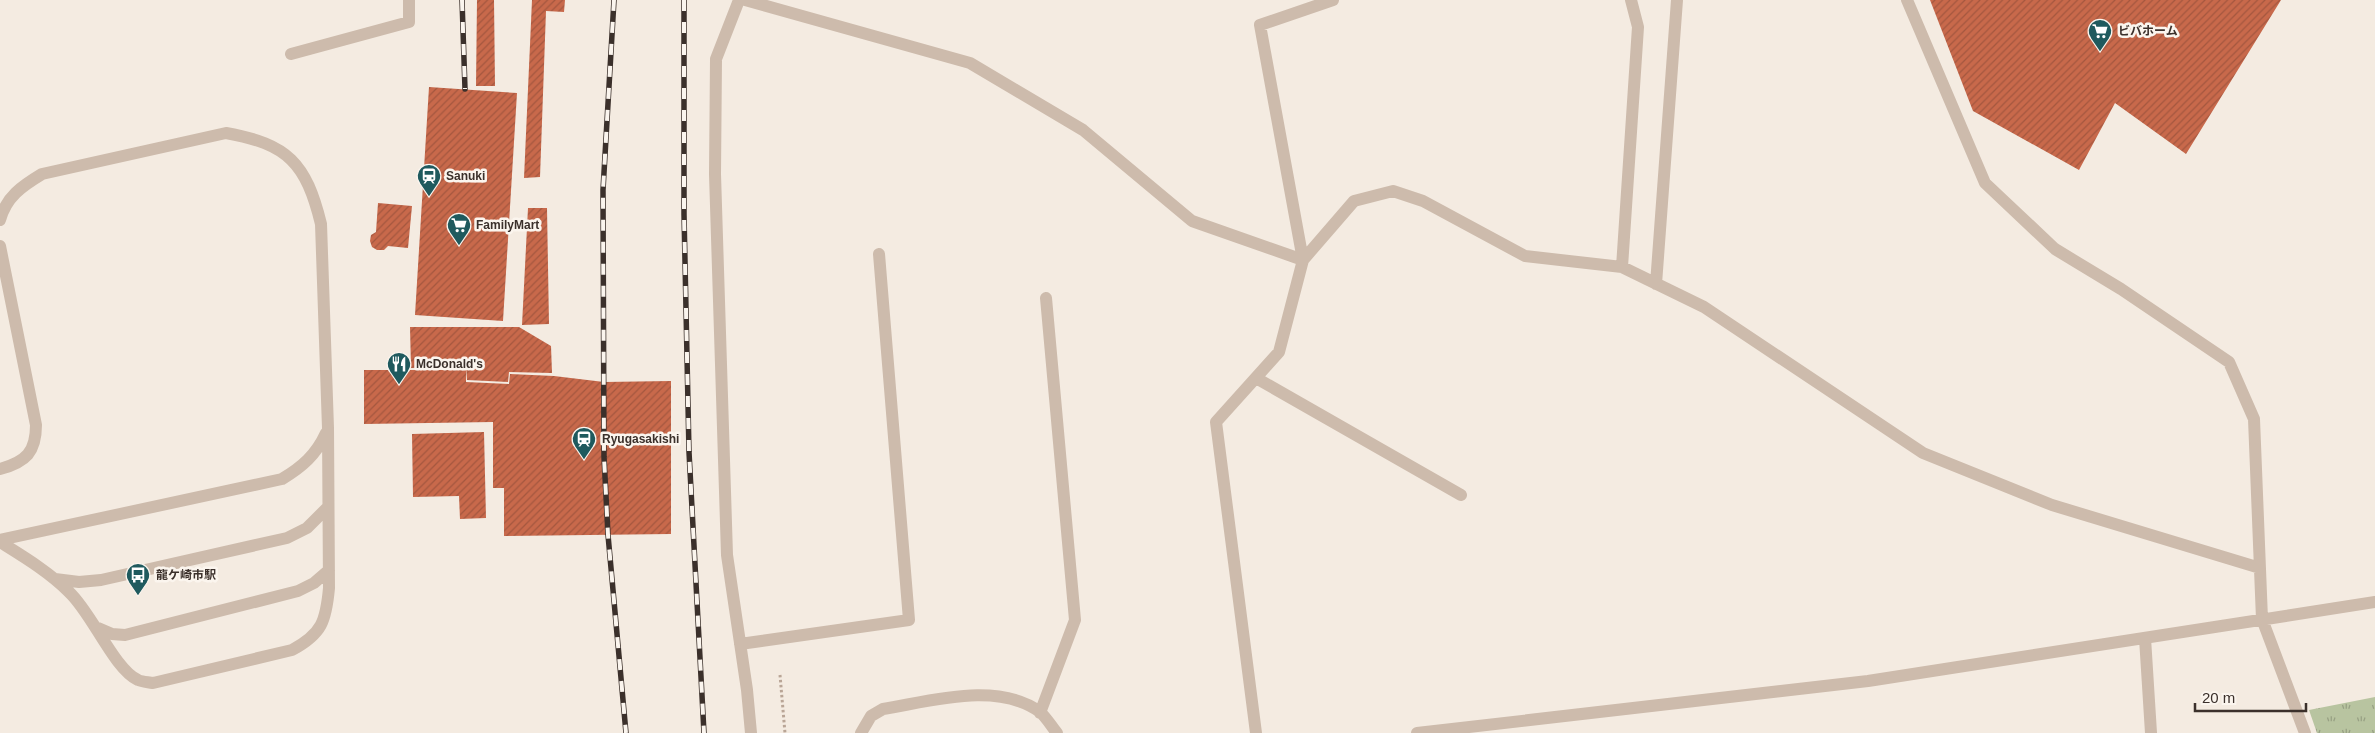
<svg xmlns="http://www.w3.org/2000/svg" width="2375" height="733" font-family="Arial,'Noto Sans JP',sans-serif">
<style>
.park{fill:url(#park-tufts)}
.building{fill:url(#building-hatch)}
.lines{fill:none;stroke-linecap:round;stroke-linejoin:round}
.path{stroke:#b9a596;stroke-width:3;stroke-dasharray:2.5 2.5;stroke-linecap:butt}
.minor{stroke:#cdbbac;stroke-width:12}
.rail-casing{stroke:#3b302b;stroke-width:5.5}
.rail{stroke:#fbf5ee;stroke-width:4;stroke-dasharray:11;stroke-linecap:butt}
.labels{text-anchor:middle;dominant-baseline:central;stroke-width:5;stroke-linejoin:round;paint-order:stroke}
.poi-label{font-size:12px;font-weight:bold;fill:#3b302b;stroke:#fbf5ee;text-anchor:start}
</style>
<defs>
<pattern id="park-tufts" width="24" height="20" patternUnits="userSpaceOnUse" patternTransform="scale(1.25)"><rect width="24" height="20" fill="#b8c4a0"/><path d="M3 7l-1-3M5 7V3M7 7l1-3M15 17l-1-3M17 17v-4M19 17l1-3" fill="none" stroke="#97a083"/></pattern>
<pattern id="building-hatch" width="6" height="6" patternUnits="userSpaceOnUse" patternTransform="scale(1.25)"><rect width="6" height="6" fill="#c8694b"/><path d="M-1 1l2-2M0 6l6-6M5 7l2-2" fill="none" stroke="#a4573f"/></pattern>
</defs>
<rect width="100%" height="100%" fill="#f4ebe1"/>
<!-- park -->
<path class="park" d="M2375,697v36h-58l-8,-23z"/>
<!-- building -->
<path class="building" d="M477,0h17l1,86h-19z
M532,0h33l-1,12 -18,-1 -6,166 -16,1z
M1930,0h351l-95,154 -71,-51 -36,67 -106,-59z
M429,87l88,6 -14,228 -88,-6z
M378,203l34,3 -4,42 -20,-2 -4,4h-7l-5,-3 -2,-6 1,-6 5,-3z
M528,208h19l2,116 -27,1z
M410,327h109l32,19 1,27 -43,-1 -1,10 -41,-2 -1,-13 -55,1z
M364,370h102v12l43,2 1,-10 44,2 50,6 67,-1v153l-167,2v-48h-11v-66l-129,2z
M484,432l2,86 -26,1 -1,-23 -46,1 -1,-63z"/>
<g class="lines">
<!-- path -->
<path class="path" d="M780,675l5,58"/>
<!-- minor -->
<path class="minor" d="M739,0l-23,59 -1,115 12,381 20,135 4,43
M745,0l225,63 113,67 109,91 111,39
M1907,0l78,183 70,66 66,40 108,73 25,57 8,200 43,114
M291,54l118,-32v-22
M0,220c6,-23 22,-34 42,-46l184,-41c62,11 80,30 95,91l7,204 1,160c-3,33 -7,46 -37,62l-139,33c-5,-1 -11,-1 -15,-3 -24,-11 -46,-67 -69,-88 -20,-20 -45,-35 -69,-50
M0,246l36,179c0,27 -10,37 -36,44
M1303,260l51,-59 39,-10 30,10 102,55 97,11 82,40 219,146 129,52 208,63
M1622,267l16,-240 -7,-27
M1656,284l21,-284
M1256,378l205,117
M0,540l282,-61c20,-12 34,-24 44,-46
M55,579l24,3 22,-2 186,-42 20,-10 21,-21
M98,628l14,6 13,1 173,-44 16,-8 15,-13
M2145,638l6,95
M740,644l169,-24 -30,-366
M1040,713l35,-93 -29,-322
M861,733l10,-17 12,-7c49,-8 114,-28 157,3 6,5 12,15 17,21
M1256,733l-40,-311 63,-70 24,-92 -43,-235 73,-25
M1417,733l451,-52 507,-79"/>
<!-- rail casing -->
<g class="rail-casing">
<path id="rail" d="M462,0l3,89
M614,0l-11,190 1,267 4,78 18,198
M684,0v214l5,238 15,281"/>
</g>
<!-- rail -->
<use href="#rail" class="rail"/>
</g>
<!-- icons -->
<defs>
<g id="supermarket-pin" transform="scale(1.25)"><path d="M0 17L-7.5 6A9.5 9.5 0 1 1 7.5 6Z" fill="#1f5a5e" stroke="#fbf5ee"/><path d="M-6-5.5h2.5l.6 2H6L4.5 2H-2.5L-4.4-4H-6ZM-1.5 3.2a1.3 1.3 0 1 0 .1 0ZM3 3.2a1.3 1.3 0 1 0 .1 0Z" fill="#fff"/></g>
<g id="station-pin" transform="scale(1.25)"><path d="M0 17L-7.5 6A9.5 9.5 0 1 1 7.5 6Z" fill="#1f5a5e" stroke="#fbf5ee"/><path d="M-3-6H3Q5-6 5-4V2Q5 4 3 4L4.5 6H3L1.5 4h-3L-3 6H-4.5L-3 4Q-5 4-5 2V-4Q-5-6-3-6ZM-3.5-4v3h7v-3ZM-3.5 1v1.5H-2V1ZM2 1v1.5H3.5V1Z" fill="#fff"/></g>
<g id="restaurant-pin" transform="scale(1.25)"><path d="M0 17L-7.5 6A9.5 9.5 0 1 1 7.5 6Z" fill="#1f5a5e" stroke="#fbf5ee"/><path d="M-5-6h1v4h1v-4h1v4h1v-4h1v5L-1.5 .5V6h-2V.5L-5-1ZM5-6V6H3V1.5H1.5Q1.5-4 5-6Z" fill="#fff"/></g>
<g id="bus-pin" transform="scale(1.25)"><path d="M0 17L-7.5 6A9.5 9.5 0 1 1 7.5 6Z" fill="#1f5a5e" stroke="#fbf5ee"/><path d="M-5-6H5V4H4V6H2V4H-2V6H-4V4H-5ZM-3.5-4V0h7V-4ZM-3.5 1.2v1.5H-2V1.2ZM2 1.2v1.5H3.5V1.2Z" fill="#fff"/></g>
</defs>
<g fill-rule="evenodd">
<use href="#supermarket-pin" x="2100" y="31"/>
<use href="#station-pin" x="429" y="176"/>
<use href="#supermarket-pin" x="459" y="225"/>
<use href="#restaurant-pin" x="399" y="364"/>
<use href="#station-pin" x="584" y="439"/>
<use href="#bus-pin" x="138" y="575"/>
</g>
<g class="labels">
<!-- poi labels -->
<g class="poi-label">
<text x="2118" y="31">ビバホーム</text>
<text x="446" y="176">Sanuki</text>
<text x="476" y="225">FamilyMart</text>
<text x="416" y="364">McDonald's</text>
<text x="602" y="439">Ryugasakishi</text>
<text x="156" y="575">龍ケ崎市駅</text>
</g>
</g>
<!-- scale -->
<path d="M2195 703v8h111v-8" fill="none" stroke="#3b302b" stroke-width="2.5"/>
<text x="2202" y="703" font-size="15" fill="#3b302b" stroke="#fbf5ee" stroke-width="4" paint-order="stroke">20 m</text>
</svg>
